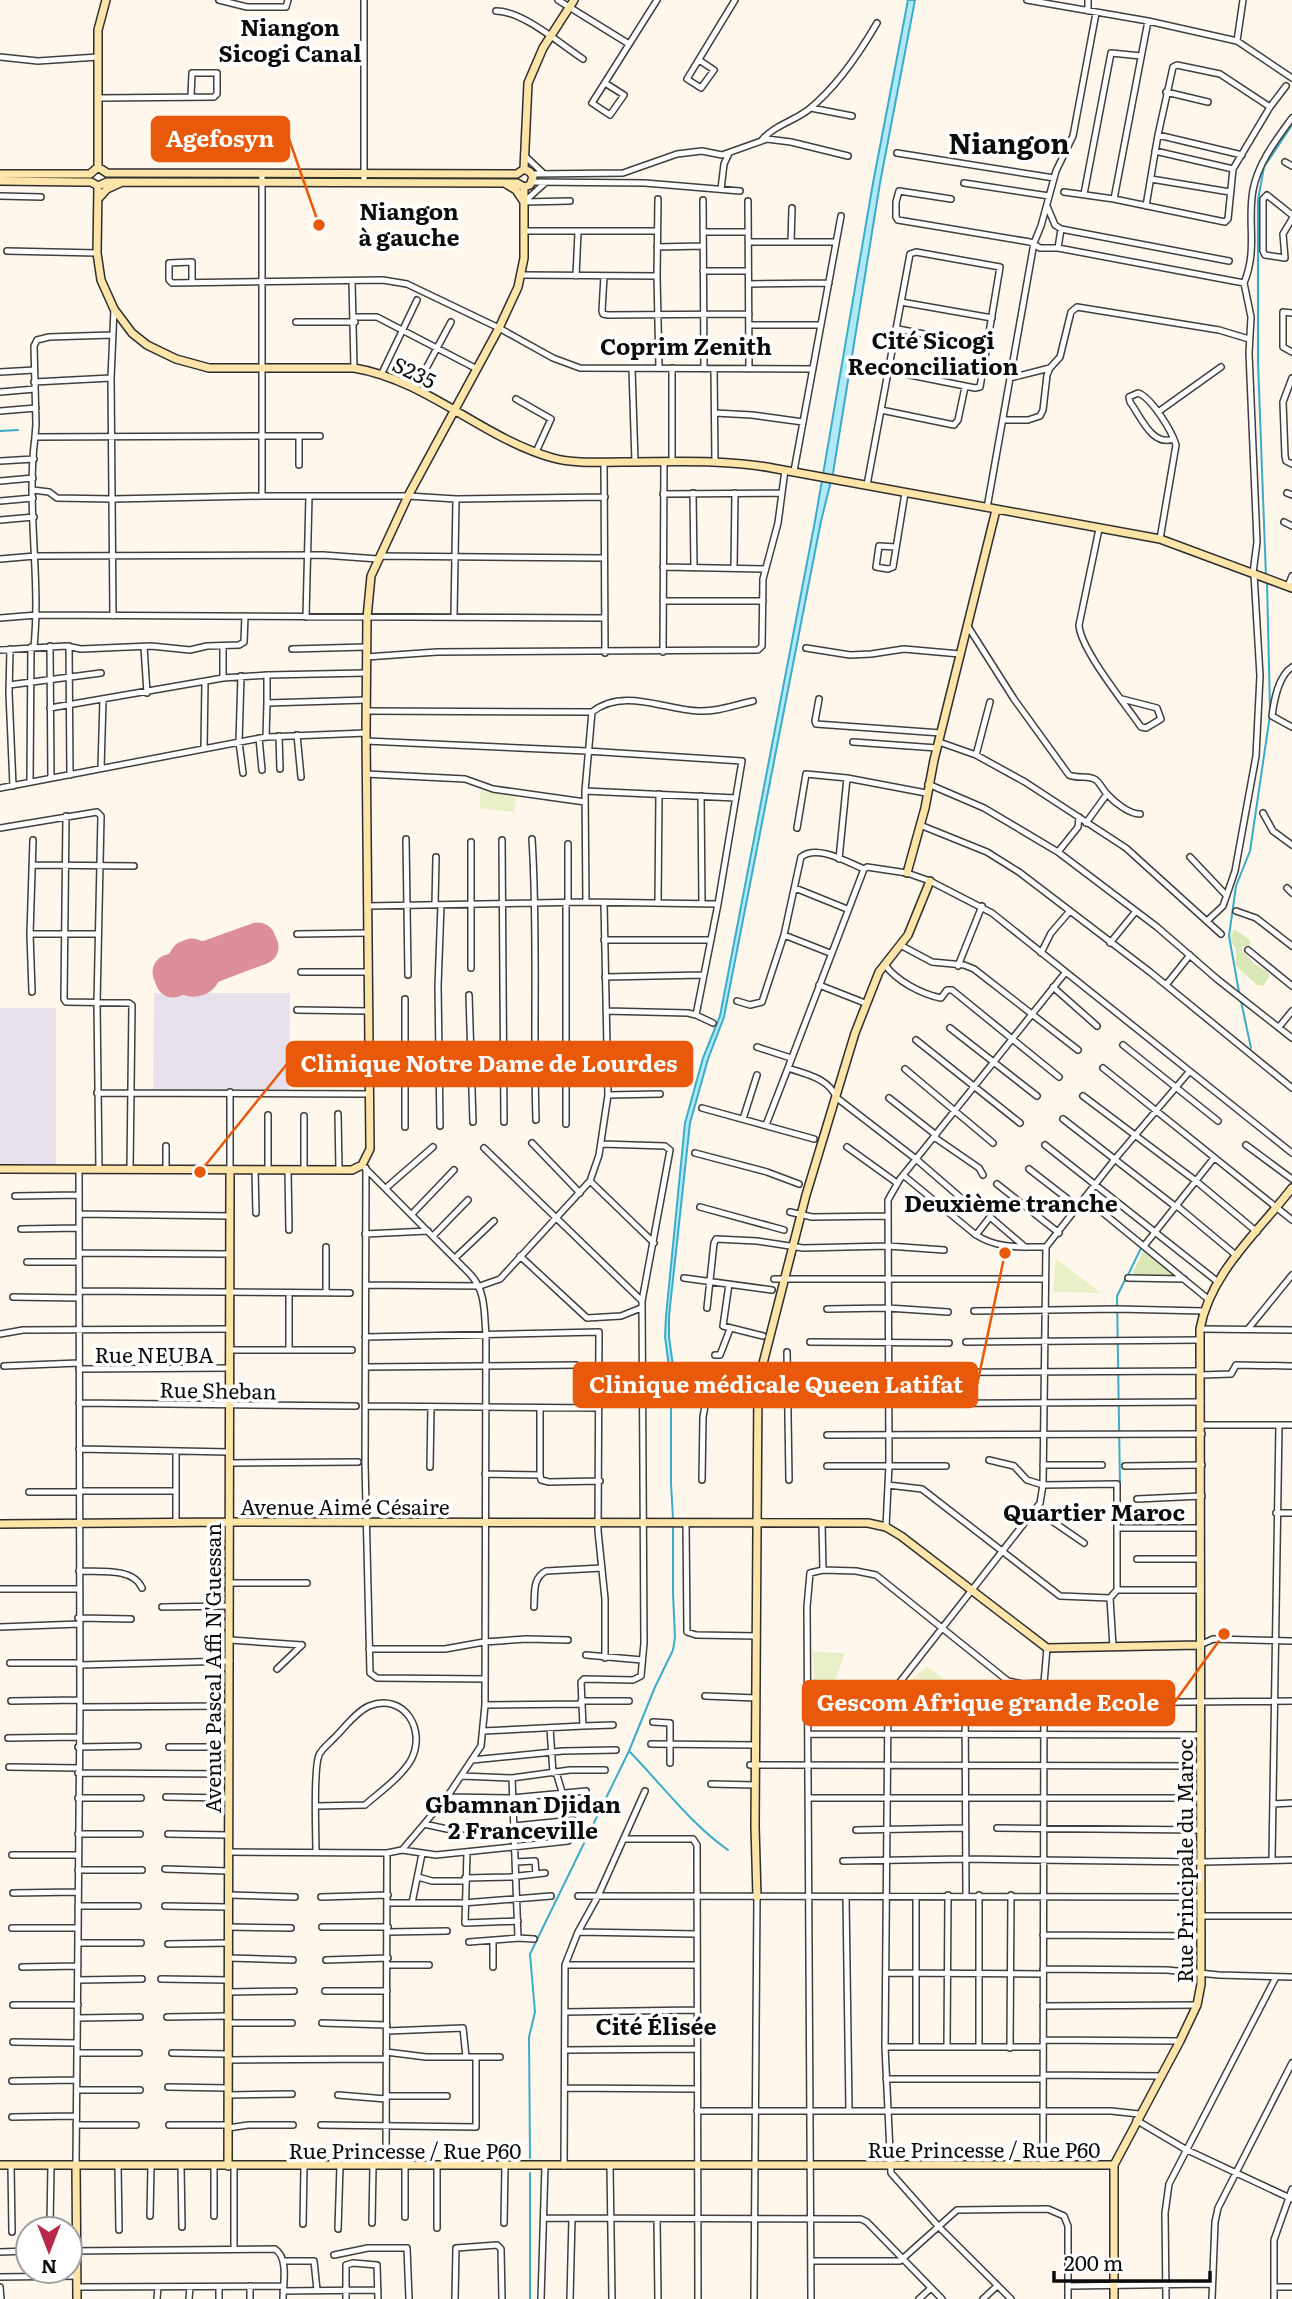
<svg xmlns="http://www.w3.org/2000/svg" width="1292" height="2299" font-family="Literata,serif">
<style>
.industrial{fill:#e8e0eb}
.green{fill:#d9e8b6}
.pitch{fill:#e9efc8}
.water{fill:#b1e8f5;stroke:#3aacca;stroke-width:2}
.lines{fill:none;stroke-linecap:round;stroke-linejoin:round}
.stream{stroke:#3aacca;stroke-width:2}
.runway{stroke:#dc8f9a;stroke-width:35}
.street-casing{stroke:#3f3f3f;stroke-width:8}
.secondary-casing{stroke:#2e2e2e;stroke-width:10}
.street{stroke:#fff;stroke-width:5}
.secondary{stroke:#fde4a8;stroke-width:7}
.labels{text-anchor:middle;dominant-baseline:central;stroke-width:7;stroke-linejoin:round;paint-order:stroke}
.street-label{font-size:21px;fill:#0c0c0c;stroke:#fff}
.neighbourhood-label{font-size:23px;font-weight:bold;fill:#0c0c0c;stroke:#fff}
.district-label{font-size:28px;font-weight:bold;fill:#0c0c0c;stroke:#fff}
.leader{fill:none;stroke:#e8590c;stroke-width:2.5}
.callout-dot{fill:#e8590c;stroke:#fff;stroke-width:2.5}
.callout{fill:#e8590c;stroke:#e8590c;stroke-width:2.5}
.callout-label{font-size:23px;text-anchor:middle;font-weight:bold;fill:#fff}
</style>
<rect width="100%" height="100%" fill="#fff7eb"/>
<!-- industrial -->
<path class="industrial" d="M154,993h136l-1,100 -136,2z
M0,1008h56v156h-56z"/>
<!-- green -->
<path class="green" d="M1234,929l16,11v5l-8,1v5l14,14 11,6 3,5 -7,10 -6,-1 -21,-19v-15l-6,-14z
M1144,1250l33,27 -46,-1z"/>
<!-- pitch -->
<path class="pitch" d="M480,791l36,6 -2,15 -34,-4z
M1056,1259l45,34 -48,-1z
M813,1652l32,1 -11,31h-20z
M927,1667l34,24 1,17c-7,3 -14,8 -20,8 -8,1 -14,-3 -21,-6 -29,-15 -13,-29 6,-43z"/>
<!-- water -->
<path class="water" d="M908,0h7l-35,183 -47,290 -12,48 -97,496 -16,42 -18,64 -21,193v21l4,29 -4,1 -4,-30 1,-21 19,-193 18,-65 17,-42 95,-495 58,-338z"/>
<g class="lines">
<!-- stream -->
<path class="stream" d="M0,431l18,-1
M1266,577l-8,-215v-162l6,-33 28,-42
M1267,582l3,128
M1239,992l-10,-56 7,-50 14,-35 20,-136
M1241,1001l10,47
M1128,1275l13,-27
M671,1367v116l2,36
M1120,1486l-3,-190 8,-16
M630,1752c33,34 60,71 98,98
M530,2158l-1,-121 6,-25 -5,-58 99,-203 26,-64 18,-37 2,-13 -2,-43v-70
M530,2299v-126"/>
<!-- runway -->
<path class="runway" d="M258,940l3,7 -56,21c-2,11 -12,15 -21,7l-11,5 -3,-8 11,-4 6,-10 5,-2 10,4z"/>
<!-- street casing -->
<g class="street-casing">
<path id="street" d="M219,0l28,7h39l2,-7
M364,0v182
M558,0l71,44
M1027,0l121,21 89,20 55,37
M1088,0v11
M496,11c27,0 64,33 87,48
M1237,41l6,-41
M0,57l38,4 60,-4
M699,60l15,10 -13,18 -14,-9 48,-79
M605,83l19,12 -14,20 -18,-12 65,-103
M1166,92l42,10
M98,98l116,-1 3,-3v-21h-25l-1,23
M811,108l41,8
M1158,135l84,20
M762,140c11,-14 32,-19 46,-30 29,-23 51,-56 69,-87
M1155,151l78,18
M897,153l157,25
M524,155l18,17
M1285,162l7,4
M262,173v263h58
M532,174l91,-1 54,-19 25,-3 20,4 45,-16 24,3 57,14
M1151,179l79,13
M532,182l113,1 95,8
M964,183l85,13
M721,189l3,-25 5,-11
M1064,192l50,7 111,23 3,-3 5,-50 37,-62 16,-21
M1084,194l27,-141 30,3
M0,196l41,1
M658,199l-1,77 2,92
M951,199l-52,-8 -3,11v15l2,3 132,22 10,6h18l186,35c14,-34 3,-60 9,-93 5,-27 23,-50 39,-72
M1114,199l34,-178
M703,200l1,169
M748,201l1,168
M524,202l46,-1
M524,202l21,-19
M1047,206l8,19 6,4 168,32
M1146,206l12,-71 15,-68 4,-2 43,9 50,33
M1292,215l-25,-20 -4,4v52l2,4 20,3 -2,-24 9,-15
M525,231h132
M703,232h45
M749,242h87
M791,242l1,-34
M657,247l46,-1
M1058,248l3,-19
M7,251l90,2
M703,271h45
M522,275l135,1
M576,276l2,-44
M604,276l-2,35 1,3 5,1 141,-1
M352,281l2,87
M192,283v-21l-23,1v17l3,3 211,-3 24,4 92,44 54,30 27,10 233,1
M1244,283l7,34 -2,36 8,189 -4,31
M749,284l80,-1
M901,302l91,16
M1292,313l-9,-1v35l9,5
M355,317h22l100,52
M296,322h59
M749,325h72
M898,329l88,17
M672,368v94
M632,369l3,93
M714,369l1,93
M0,372l34,-2
M382,373l35,-73
M1010,378l40,-10
M1292,378l-9,24 2,54 1,5 6,3
M34,382l77,-4
M415,389l36,-67
M0,392l35,-3
M516,399l35,20 -15,33
M881,410l73,15 4,-5 7,-33
M0,411l36,-3
M1158,412l63,-45
M715,413l37,2 51,7
M1003,420h25l12,-4 3,-6 4,-35 3,-7 10,-11 11,-45 6,-5 142,23 30,9
M35,437l1,-13 -2,-78 3,-6 12,-3 63,-2
M0,461l34,-2
M604,462l1,191
M299,465v-29
M794,471l47,-255
M0,481l33,-3
M867,485l43,-231 6,-2 84,15 -20,120 -5,1 -85,-17
M33,490l16,2 8,6 55,1 150,-3h146l48,3 149,-2
M693,493l1,75
M1287,493l5,2
M663,494l119,-1
M0,501l33,-3
M987,508l47,-265 7,-17 15,-55 17,-35 23,-123
M0,520l34,-3
M1284,522l8,4
M1099,529l-20,96c1,24 47,80 62,102l5,1 15,-9 -4,-11 -35,-9
M1160,539l16,-94c-4,-14 -25,-48 -38,-52l-9,4 1,5c11,15 22,45 44,37
M896,547l-17,-1 -3,21 12,2 5,-2 12,-74
M380,556l224,2
M0,559l35,-3 288,-1 55,4
M663,567l102,2
M734,568l1,-75
M1288,586l4,-10
M663,601h100
M113,616l-2,-238 3,-69
M454,616l2,-117
M306,617l3,-121
M0,618l37,-3 567,3
M967,625l47,74 55,76c9,4 20,0 27,5 5,4 6,9 11,14 7,8 22,20 33,20
M50,646l1,132
M69,646l1,129
M34,647c7,-70 -8,-140 1,-210l227,-1v60
M144,647l3,46
M806,648l44,7 21,-1 33,-5 56,5
M10,649l-1,44 4,93
M292,649l74,-2
M0,650l66,-4 15,3 70,-3 39,4 17,-4 32,-1 5,-3 1,-26
M663,652l1,-190
M366,657l71,-5 321,-2 4,-4 1,-67 15,-56 7,-53
M1292,667c-14,9 -18,34 -20,49l20,11
M241,676l-2,66 4,31
M223,678v-32
M9,685l92,-12
M819,699l-4,22 1,3 125,9
M267,703v-28
M50,708l173,-30 44,-3 99,-2
M366,711l226,1c31,-25 73,-2 107,-1 18,1 36,-6 54,-10
M297,735l4,42
M279,736l1,33
M266,737l1,-34 99,-3
M259,738l3,32
M366,741l221,10 155,10 -24,143
M853,742l84,6
M939,742l37,13 49,27 101,66 95,86
M204,748l1,-66
M976,755l14,-53
M101,768l2,-68
M366,774l99,5 28,10 92,13
M30,782l1,-135
M928,784l56,24 74,44
M0,788l266,-51 100,-4
M585,791l151,7
M701,796l1,107
M1263,813l10,18 19,14
M66,816l-2,183 2,3 63,1 3,2 -2,165
M1079,817l-1,10 -20,25 99,75 60,52 75,59
M1086,823l21,-29
M920,825l67,27 32,20 131,100 142,116
M0,828l97,-16 4,4 -4,187 2,166
M797,828l9,-54 41,4 79,15
M406,839l2,136
M532,839c6,93 1,187 4,281
M502,840l2,282
M471,842v126
M568,844v59
M1190,857l36,38
M839,859l8,-81
M32,865l102,1
M795,888l52,21
M1287,888l5,5
M586,902l-1,-111 7,-79
M658,902l1,-108
M435,905l1,-48
M367,906l219,-4 132,2 -22,111 -8,-2 -82,-2
M1236,911l20,7 36,28
M1207,921l16,-15 12,-35 21,-115 4,-80 -6,-102
M30,934h68
M297,934l71,-1
M604,940h107
M1110,943l26,-32
M902,946l30,16 32,3 10,4 104,81
M1248,950l44,36
M830,953l-46,-18 17,-78c16,-13 46,5 63,12
M1041,953l10,-20 18,-21
M885,965c12,16 36,29 56,33l6,-8h5l107,87
M958,966l24,-60
M301,972h67
M605,977l99,-2
M819,985l46,18
M1166,985l24,-30
M1053,987l44,39
M32,992l-2,-58 3,-94
M469,995l4,127
M737,1001l13,4 12,-3 22,-67
M297,1010l71,1
M696,1015l17,8
M1279,1027l13,-16
M950,1028l87,68
M916,1040l104,83
M1123,1045l95,76
M607,1046l74,-1
M757,1047l34,11
M302,1048l67,1
M369,1060h238
M607,1066l75,1
M1103,1068l189,152
M905,1069l88,74
M97,1093l272,1
M608,1095l52,-1
M1083,1096l113,85 61,51
M889,1098l47,37
M702,1108l112,31
M338,1114l1,56
M304,1116v54
M743,1119l14,-44
M1063,1119l113,88
M566,1124v-221
M766,1125l22,-57
M440,1126l-2,-140 3,-81
M405,1127v-128
M934,1137l45,31 4,7
M532,1143l48,50
M1045,1145l173,137
M1246,1145l46,34
M166,1146v24
M847,1147l50,36
M484,1148l158,153
M695,1153l72,19 32,12
M366,1168l-1,296 5,209 7,5 108,1
M1029,1169l49,38
M230,1170v-78
M255,1170l1,43
M268,1170v-55
M288,1170l1,60
M903,1175l73,60
M590,1181l64,62
M997,1184l62,49
M386,1188l47,-41
M15,1196l64,-1
M961,1198l-45,-39 -79,-61c-10,-21 -30,-23 -49,-30l76,-199 3,-2 40,6 23,8 62,32 300,240
M1085,1198l123,101
M1177,1206l60,50
M700,1207l84,23
M790,1212l22,5 76,-1
M79,1214l151,2
M412,1214l42,-44
M21,1229l58,-1
M365,1234l63,-3
M433,1236l35,-36
M1144,1246l70,-88
M326,1247v46
M1025,1247l-35,-30 -14,18c22,14 45,12 70,12
M79,1253l151,1
M520,1256l67,62 34,-2 20,-8
M455,1258l39,-37
M27,1262h52
M684,1278l88,12
M1128,1278l56,1
M774,1279h271
M729,1284l-6,42 40,10
M366,1285l114,1 20,-7 90,-98 9,-26 9,-60 -4,-192
M79,1291l271,2
M289,1293v57
M13,1297l66,1
M707,1308l7,-65 2,-4 41,2 46,7 85,-2 56,4
M827,1309l61,-1 60,4
M974,1311l143,-2 87,2
M1200,1329l92,1
M1248,1329l44,-54
M0,1334l23,-4 206,-1
M365,1337l234,-5 -1,199 7,68v59
M810,1342l139,1
M966,1342l234,-2
M229,1350h123
M787,1352l2,128
M715,1355h5l10,-26
M4,1366l75,-3
M366,1367l210,-2
M79,1369l150,-1
M810,1373l390,-2
M1201,1375l30,-1 5,-9 56,1
M79,1403l277,3
M830,1404l371,-2
M366,1406l233,2
M540,1408v67
M1202,1425h90
M827,1435l375,-1
M79,1449l150,3
M176,1451v71
M229,1463l129,-1
M1043,1465h59
M827,1466h119
M1125,1466l77,-1
M430,1467l1,-60
M485,1474l55,1 1,5 8,2 51,-1
M702,1480l1,-63 5,-28c20,-15 57,-5 80,-5
M888,1485l34,4 138,107 50,2 7,-8v-106l-74,1 -16,-5 -13,-14 -25,-6
M79,1491h97
M29,1492h50
M1137,1499l65,-3
M1036,1510l48,33
M1276,1513h16
M686,1524l1,108 9,3 61,1
M822,1524l1,46 33,1 20,4 132,106 15,3 21,-1
M886,1527l3,-62 -1,-265 12,-21 165,-206
M1117,1528h84
M1137,1559h64
M79,1571c19,1 54,-4 63,17
M229,1583h78
M0,1589h78
M1117,1590h84
M1110,1598l3,49
M162,1607l68,-1
M534,1607c1,-13 -2,-29 12,-36l56,-3
M78,1618l53,1
M0,1627l79,-3
M230,1640l72,5
M1200,1645l13,-6 79,2
M369,1649h76l39,-7 42,-3 42,1
M586,1655l56,5
M10,1663h69
M80,1665l150,-4
M277,1669l25,-24
M965,1691l1,204
M705,1696l51,2
M11,1701l69,-1
M581,1701h48
M965,1704l327,-3
M485,1705l97,-1
M809,1706l79,-3
M80,1707l149,-1
M653,1722l17,1v40
M583,1726l30,-1
M550,1728l3,45
M483,1731l100,-5 -2,-44 3,-3 49,1 8,-4 3,-33 -2,-342 28,-151 -5,-4 -63,-2
M809,1734l392,1
M8,1738l71,-1
M651,1744l104,1
M78,1747l60,-1
M169,1747h59
M472,1760l91,-9 53,-1
M750,1765l451,1
M9,1767l69,1
M556,1772l6,20
M78,1773l150,1
M462,1776l50,2 58,-8h35
M512,1778l6,160 16,1
M711,1784l44,1
M166,1797l62,1
M447,1797l65,1 74,-7
M78,1798h63
M809,1798h392
M1273,1804l19,-1
M424,1824l23,5h67
M514,1826l59,-6
M997,1828l205,2
M856,1830l109,-2
M78,1834h62
M168,1834l60,1
M624,1839h69l4,6 1,454
M402,1850l34,5 132,-14
M229,1852l158,1 15,-3 45,-53 34,-51 4,-41 1,-370c-2,-22 0,-43 -15,-60l-109,-110
M316,1852c0,-19 -3,-82 3,-97 3,-7 13,-14 18,-20 9,-9 19,-23 32,-29 35,-14 58,24 42,54 -10,17 -31,32 -46,45l-49,1
M467,1852l-2,71 53,-2
M12,1855h66
M1272,1859l7,-434
M843,1861l122,-2 237,3 90,-2
M516,1862l19,-1 1,13
M165,1869l63,2
M78,1870h64
M418,1877l14,4h33
M465,1878l45,-1 35,-4
M13,1893l65,-1
M229,1895l66,2
M578,1896l624,1
M321,1897l67,-2
M846,1897l3,213
M916,1897v150
M388,1903h75l88,-7
M412,1903l10,-49
M78,1906h60
M165,1906l63,1
M1202,1916h90
M228,1927l63,1
M322,1927h66
M12,1928h66
M388,1932l59,-1
M578,1932l119,2
M1043,1935l159,1
M469,1942l50,-4
M78,1943h63
M168,1944l60,-1
M228,1958l65,2
M326,1960l62,-2
M387,1965h42
M565,1965h132
M22,1967l56,-1
M493,1967v-25
M1043,1969l124,1 52,5 73,2
M887,1973l156,1
M161,1979l67,1
M78,1980l64,-1
M325,1991h62
M228,1992l66,-1
M13,2005h65
M1043,2006l154,-1
M565,2012l131,-2
M167,2017l61,-1
M78,2018l62,-1
M228,2023h64
M322,2023l65,2
M387,2031l76,-3 3,29
M1043,2040l137,1
M13,2042l64,1
M885,2047h158
M947,2047l1,-152
M979,2047v-152
M1010,2048l1,-153
M565,2050l131,-1
M386,2052l40,5h74
M77,2053h62
M172,2053l56,1
M228,2060l158,-1
M1043,2075l118,1
M886,2079h157
M12,2081l65,-1
M168,2087l60,1
M565,2088l132,1
M77,2090h63
M228,2095l64,-1
M338,2095l48,4
M386,2096h61
M697,2111h414l28,3
M12,2117l64,-1
M1136,2120l49,29 107,50
M76,2125h60
M169,2125h59
M321,2125l155,2v-70
M228,2128l20,-3h45
M11,2165l1,67
M76,2165l4,-458 -1,-538
M118,2166l1,64
M181,2166l1,61
M234,2166v83
M386,2166l1,-313
M437,2166v62
M564,2166l1,-201 13,-33 20,-36 47,-105
M1043,2166l1,-483 3,-35
M610,2167l2,132
M150,2216l1,-50
M214,2216v-50
M405,2217v-51
M545,2218l316,1 6,3 75,77
M657,2219l1,80
M372,2223l1,-57
M504,2223l1,-57
M303,2224l1,-58
M50,2225l1,-60
M338,2229l2,-63
M70,2251l205,-2c14,9 8,36 8,50
M0,2252l28,-1
M334,2255l34,-7h39l2,51
M283,2261h31l3,29
M811,2261h89l57,-51 91,-1 16,7 4,10v73
M0,2277l77,-1
M250,2286v13
M1069,2286l143,-2
M0,2287l1,12
M77,2287l206,-1
M219,2287v12
M1274,2287h18
M283,2291l95,-1
M157,2299l1,-12
M189,2299l1,-12
M346,2299v-34l7,-2 24,2 1,34
M455,2299l1,-51 41,-3 4,4 1,50
M541,2299l4,-133
M570,2299l2,-81
M754,2299l3,-402
M811,2299l-4,-692 3,-34 13,-3
M919,2299l12,-11
M983,2299l14,-13
M1011,2299l-73,-73 -47,-53 -6,-126 3,-344 8,-16 144,-184 3,-18 3,-238 69,-88 74,-87
M1166,2299l-1,-86 4,-29 107,-207
M1212,2299l3,-77 3,-14 74,-145
M1274,2299v-59l18,-51"/>
</g>
<!-- secondary casing -->
<g class="secondary-casing">
<path id="secondary" d="M98,167v-137l8,-30
M524,169l4,-86 15,-35 31,-48
M524,169l6,3 3,5 -3,8 -6,2
M0,174h90l8,-7 9,6 410,1 7,-5
M0,181l82,1h9l7,4
M506,184l10,6 8,12
M98,186l-1,67 4,27 13,29 18,24 15,12 29,14 33,9h145c73,12 128,70 199,90 22,6 47,4 69,4 50,0 101,-3 150,6l388,71 132,49
M98,186l9,-4 410,1 7,4
M99,198l8,-9 13,-6
M907,873l18,-65 9,-48 62,-250
M0,1169l352,1 10,-5 8,-16 -4,-416 1,-115 4,-42 37,-80 91,-168 19,-41 6,-29v-71
M0,1524l229,-2 639,1 18,4 15,9 146,112 153,-3
M757,1897l-2,-71 3,-443 48,-188 49,-162 24,-61 29,-37 22,-54
M0,2165h1114
M76,2165l1,134
M228,2166l2,-996
M1114,2299v-134l66,-124 17,-36 4,-21 -1,-655c10,-56 59,-98 92,-141"/>
</g>
<!-- street -->
<use href="#street" class="street"/>
<!-- secondary -->
<use href="#secondary" class="secondary"/>
</g>
<g class="labels">
<!-- street labels -->
<g class="street-label">
<text transform="translate(415 371) rotate(26)">S235</text>
<text x="154" y="1353">Rue NEUBA</text>
<text transform="translate(218 1389) rotate(1)">Rue Sheban</text>
<text x="345" y="1505">Avenue Aimé Césaire</text>
<text transform="translate(211 1668) rotate(-90)">Avenue Pascal Affi N'Guessan</text>
<text transform="translate(1183 1861) rotate(-90)">Rue Principale du Maroc</text>
<text x="984" y="2148">Rue Princesse / Rue P60</text>
<text x="405" y="2149">Rue Princesse / Rue P60</text>
</g>
<!-- neighbourhood labels -->
<g class="neighbourhood-label">
<text x="290" y="26">Niangon<tspan x="290" dy="26">Sicogi Canal</tspan></text>
<text x="409" y="210">Niangon<tspan x="409" dy="26">à gauche</tspan></text>
<text x="933" y="339">Cité Sicogi<tspan x="933" dy="26">Reconciliation</tspan></text>
<text x="686" y="345">Coprim Zenith</text>
<text x="1011" y="1202">Deuxième tranche</text>
<text x="1094" y="1511">Quartier Maroc</text>
<text x="523" y="1803">Gbamnan Djidan<tspan x="523" dy="26">2 Franceville</tspan></text>
<text x="656" y="2025">Cité Élisée</text>
</g>
<!-- district labels -->
<g class="district-label">
<text x="1009" y="142">Niangon</text>
</g>
</g>
<!-- callouts -->
<path class="leader" d="M319 225L289 139M200 1172L287 1064M1005 1253L977 1385M1224 1634L1174 1703"/>
<g class="callout-dot">
<circle cx="319" cy="225" r="7"/>
<circle cx="200" cy="1172" r="7"/>
<circle cx="1005" cy="1253" r="7"/>
<circle cx="1224" cy="1634" r="7"/>
</g>
<g class="callout">
<rect x="152" y="117" width="137" height="44" rx="7"/>
<rect x="287" y="1042" width="405" height="44" rx="7"/>
<rect x="574" y="1363" width="403" height="44" rx="7"/>
<rect x="803" y="1681" width="371" height="44" rx="7"/>
</g>
<g class="callout-label">
<text x="220" y="147">Agefosyn</text>
<text x="489" y="1072">Clinique Notre Dame de Lourdes</text>
<text x="776" y="1393">Clinique médicale Queen Latifat</text>
<text x="988" y="1711">Gescom Afrique grande Ecole</text>
</g>
<!-- north arrow -->
<g transform="translate(49 2250) rotate(180)"><circle r="33" fill="#ffffff" stroke="#9e9e9e" stroke-width="2"/>
<path d="M0-5L12 26L0 18L-12 26Z" fill="#b92749"/>
<text y="-10" font-size="19" font-weight="bold" text-anchor="middle" fill="#0c0c0c">N</text>
</g>
<!-- scale -->
<path d="M1054 2271v10h156v-10" fill="none" stroke="#0c0c0c" stroke-width="3.5"/>
<text x="1064" y="2271" font-size="21" fill="#0c0c0c" stroke="#ffffff" stroke-width="5" paint-order="stroke">200 m</text>
</svg>
